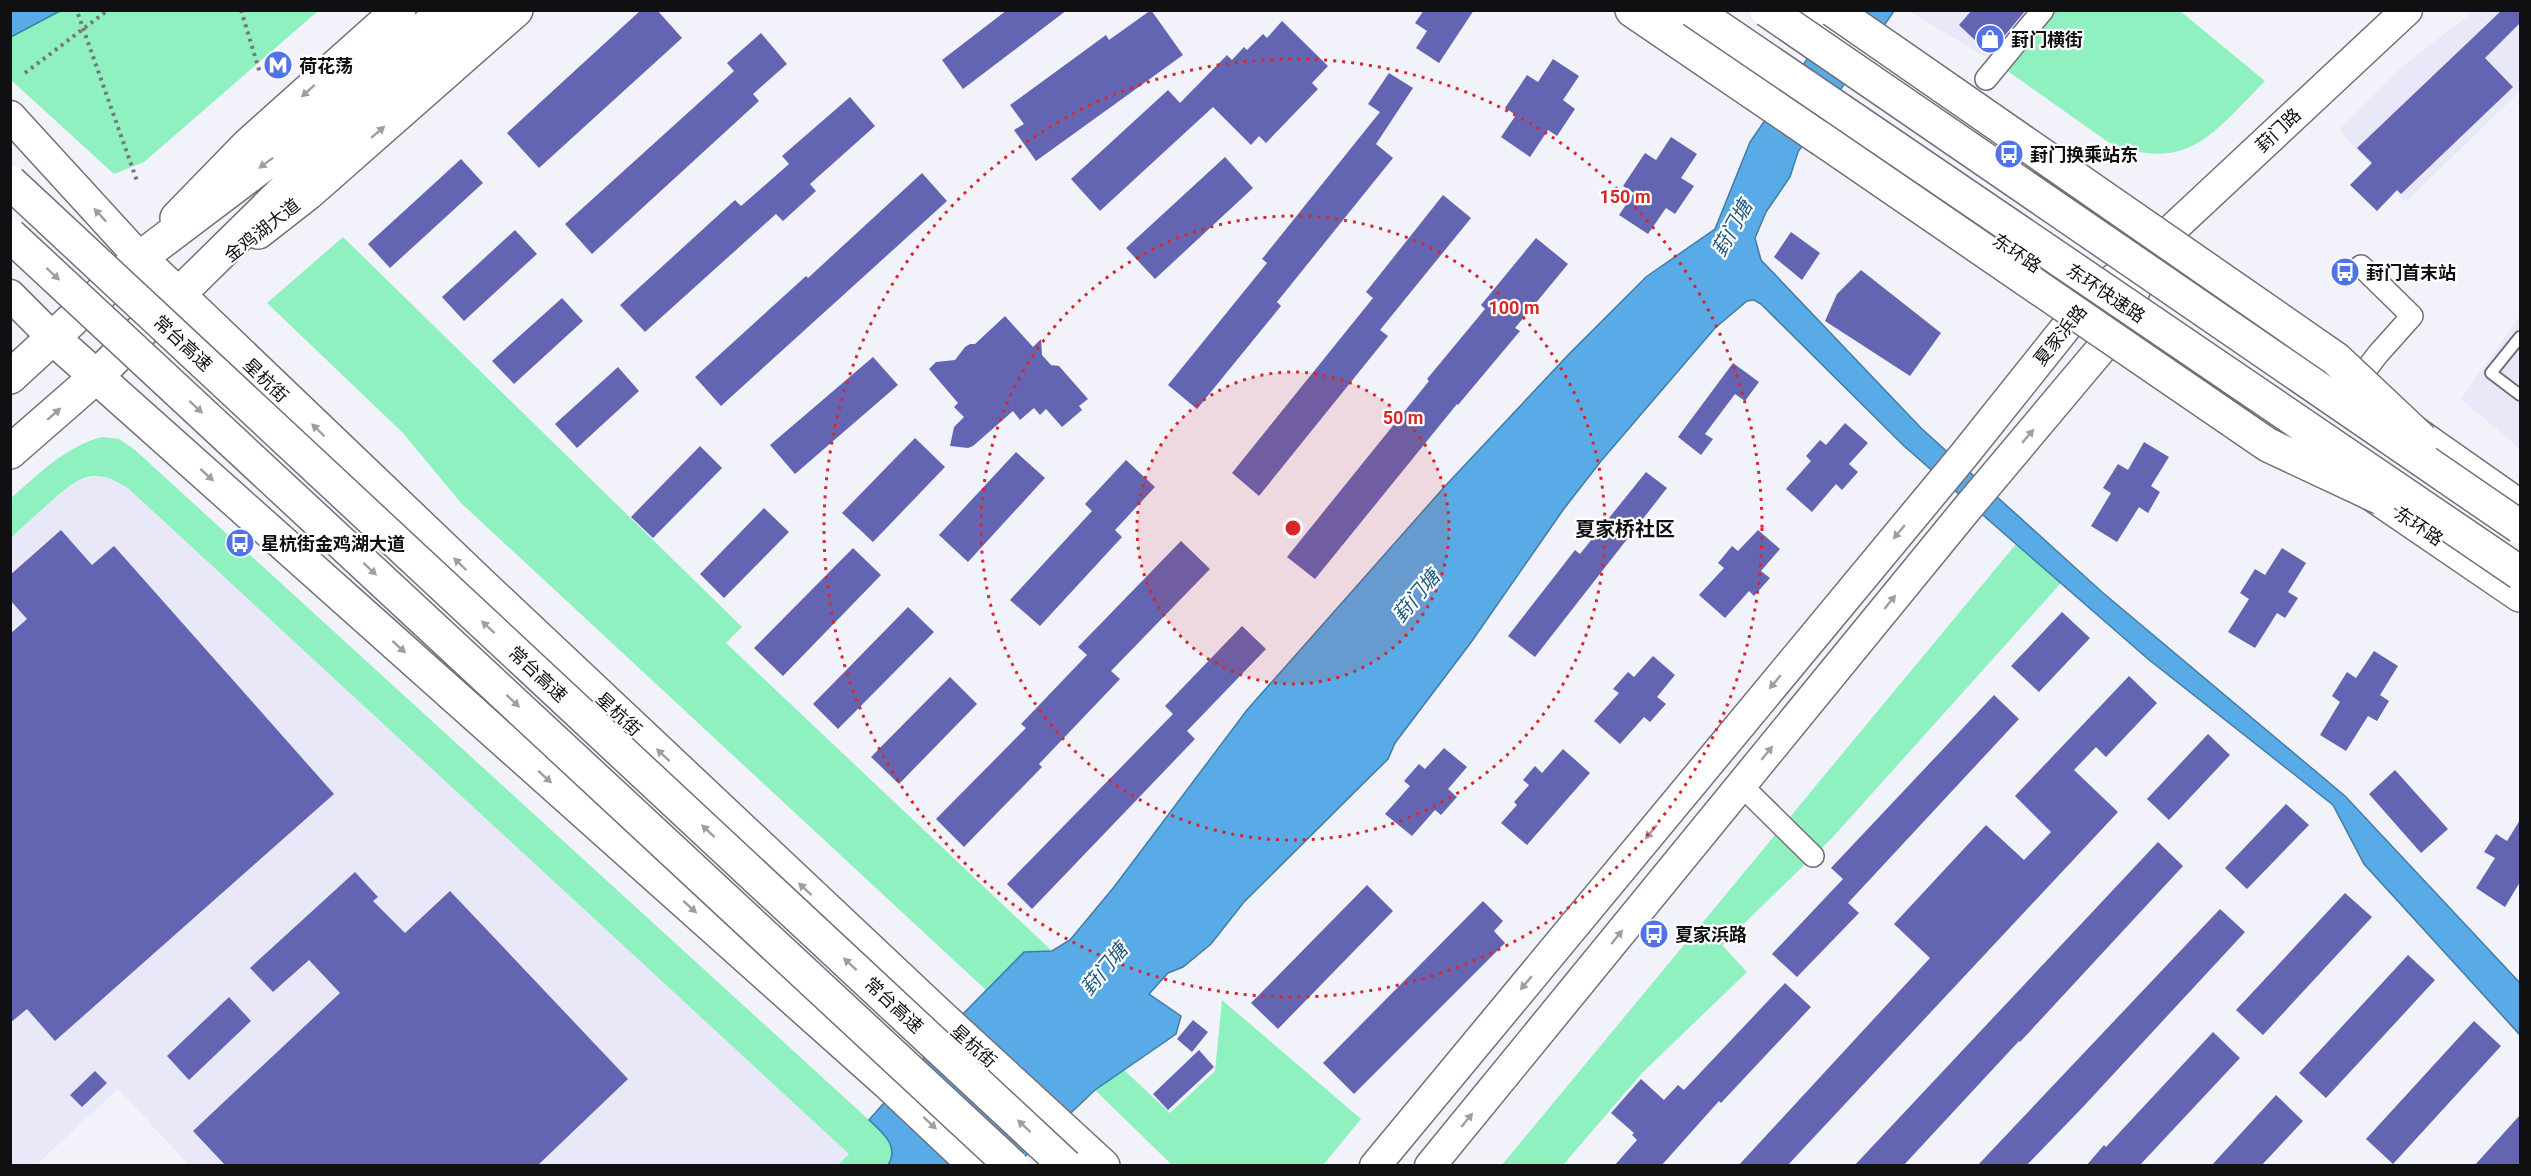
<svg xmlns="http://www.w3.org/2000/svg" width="2531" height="1176" font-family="Roboto,'Noto Sans SC',sans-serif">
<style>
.built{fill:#e9e8f9}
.green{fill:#8ef1bf}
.water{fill:#58abe6;stroke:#427ca7;stroke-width:1.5}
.building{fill:#6365b2}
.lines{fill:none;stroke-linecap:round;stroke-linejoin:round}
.lane-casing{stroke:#717078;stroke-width:14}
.street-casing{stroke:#717078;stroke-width:24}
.secondary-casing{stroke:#717078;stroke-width:33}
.primary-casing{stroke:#717078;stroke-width:36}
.highway-casing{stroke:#717078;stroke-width:36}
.path{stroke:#77777d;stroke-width:4;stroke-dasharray:3 4.5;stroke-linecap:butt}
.lane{stroke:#fff;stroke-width:10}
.street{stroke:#fff;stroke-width:21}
.secondary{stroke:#fff;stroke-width:30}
.primary{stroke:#fff;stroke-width:33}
.highway{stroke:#fff;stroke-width:33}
.highway-bridge-casing{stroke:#717078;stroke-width:36;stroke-linecap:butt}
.highway-bridge{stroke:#fff;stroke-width:33}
.oneway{fill:#9f9fa1}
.ring{fill:none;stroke:#d62828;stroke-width:3;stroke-dasharray:3 6}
.labels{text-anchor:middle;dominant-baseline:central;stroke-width:4.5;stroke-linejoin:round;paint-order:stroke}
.poi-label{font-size:18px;font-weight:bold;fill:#101013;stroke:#fff;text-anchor:start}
.street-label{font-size:18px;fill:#101013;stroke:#fff}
.water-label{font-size:20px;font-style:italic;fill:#1c5880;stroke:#fff}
.neighbourhood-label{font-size:20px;font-weight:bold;fill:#101013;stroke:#fff}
.centre{fill:#d62828;stroke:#fff;stroke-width:3}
.ring-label{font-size:18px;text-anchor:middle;font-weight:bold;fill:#d62828;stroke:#fff;stroke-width:4.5;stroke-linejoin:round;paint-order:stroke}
</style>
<rect width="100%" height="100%" fill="#f2f2fb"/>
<!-- built -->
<path class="built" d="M1909,11h140l-47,56z
M2474,11h46v80l-114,111 -67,-72 65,-65z
M2520,316v133l-59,-50z
M98,476l18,4 13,9 720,665 -11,12 -649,-1 -71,-76 -82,76h-25l-1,-627 62,-56z"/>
<!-- green -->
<path class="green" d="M60,11h258l-174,151 -30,12 -103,-94v-43z
M2049,11h131l85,70c-52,52 -77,94 -157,61l-106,-75z
M343,237l399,390 -16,16 326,308 -28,1 -37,39 -526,-488 -58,-70 -136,-130z
M102,437l17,2 16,11 734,670c13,12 31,26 19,45h-50l11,-11 -720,-665c-36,-25 -52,-11 -81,15 -12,11 -25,22 -37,34l-1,-39c29,-25 54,-52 92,-62z
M2016,544l45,39 -229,255 -110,107 25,27 -105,101 -79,92 -62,1z
M1222,1000l139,119 -38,46h-151l-77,-75 29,-20 46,43 45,-42z"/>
<!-- water -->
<path class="water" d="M11,10h49v1l-49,26z
M1840,11h54l-96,141 -8,25 -24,35 -11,26 6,22 160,168 181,164 243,204 175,187v52l-156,-171 -31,-59 -185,-146 -132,-115 -112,-98 -143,-142 -7,-4 -7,1 -32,27 -114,133 -38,49 -91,131 -77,102 -7,16 -144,143 -33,42 -28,23 -15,6 -19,21 32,22 -5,18 -81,56 -79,75h-128c12,-19 -6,-33 -19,-45l91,-103 64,-65 28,-1 18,-11 44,-53 133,-177 200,-226 122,-130 77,-77 69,-48 35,-87z"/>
<!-- building -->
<path class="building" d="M641,10h16l25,28 -143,130 -32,-35z
M1007,10h60l-104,79 -21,-29z
M1151,10l32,45 -147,106 -22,-31 10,-6 -14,-19 96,-70 3,5z
M1424,10h50l-35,53 -23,-15 11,-17 -12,-8z
M1972,10h54l-25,30 -1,-1 -12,11 -10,-10 -1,2 -18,-17z
M2502,10h18v13l-35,35 28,29 -112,107 -4,-4 -20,21 -27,-26 22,-22 -15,-15z
M1282,21l46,45 -16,17 6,6 -52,54 -7,-7 -8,9 -38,-38 -113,104 -29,-32 97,-89 12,13 47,-48 5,5 12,-13 3,3 16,-16 4,4z
M761,33l26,31 -34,30 6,7 -167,153 -27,-30 169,-153 -7,-8z
M1553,59l26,17 -16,24 12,9 -18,27 -9,-6 -18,27 -29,-20 15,-22 -11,-7 22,-33 11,7z
M1389,73l24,15 -37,56 17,14 -116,144 4,4 -84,103 -29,-24 99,-122 -5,-4 118,-147 -12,-8z
M850,97l25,29 -65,58 6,7 -33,30 -7,-7 -131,118 -25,-27 115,-105 6,6 48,-42 -7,-8z
M1671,137l26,17 -16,24 13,8 -19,28 -9,-6 -18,26 -29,-19 15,-22 -11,-7 22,-33 11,7z
M1225,157l28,31 -98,91 -29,-31z
M461,159l22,24 -93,85 -22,-24z
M922,173l25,28 -226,205 -26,-29 111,-101 2,2z
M1443,195l28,23 -91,112 8,6 -129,160 -27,-23 141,-175 -7,-6z
M515,230l22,24 -73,67 -22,-24z
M1791,232l29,21 -18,27 -28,-23z
M1536,238l32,26 -53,64 5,3 -62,74 -1,-1 -142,175 -28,-22 142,-176 -2,-2 58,-70 -4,-4z
M1861,270l80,63 -31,43 -85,-55 12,-27z
M562,298l21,23 -69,63 -22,-23z
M1005,316l28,31 8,-8 1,16 9,10 8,1 29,33 -9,7 3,4 -20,17 -16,-18 -6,6 -6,-7 -14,12 -7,-9 -40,35 -5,2 -18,-2 4,-19 10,-10 -10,-10 4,-4 -29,-34 7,-7 19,-2 10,-13 5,-3h5z
M873,357l25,28 -103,89 -25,-29z
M1733,363l26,19 -14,19 -10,-7 -30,40 8,5 -12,16 -23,-18z
M618,367l21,24 -62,57 -22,-24z
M1845,423l23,20 -19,21 9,8 -16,18 -6,-6 -24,28 -26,-23 25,-28 -5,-5 14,-16 6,5z
M915,438l30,29 -72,75 -31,-29z
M2144,442l25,15 -18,29 9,6 -12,21 -9,-6 -22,35 -26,-16 20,-33 -8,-5 15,-24 10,6z
M700,446l22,22 -69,70 -22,-21z
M1016,452l29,26 -77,84 -29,-27z
M1126,460l29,27 -40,43 7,7 -82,89 -30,-26 82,-89 -7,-7z
M1646,472l21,16 -132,169 -27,-21 67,-86 5,4z
M764,508l25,24 -65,66 -24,-24z
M61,530l31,35 22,-19 220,248 -279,247 -28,-32 -17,14v-389l17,-15 -17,-19v-25z
M1758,530l22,19 -19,22 9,7 -16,18 -5,-5 -24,27 -26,-23 25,-27 -6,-5 14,-17 6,5z
M1181,541l29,28 -99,102 9,8 -81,85 3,3 -78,80 -28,-28 90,-91 -5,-4 66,-69 -9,-8z
M853,548l28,27 -98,101 -29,-28z
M2282,548l24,15 -18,29 10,6 -13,20 -8,-5 -22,35 -27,-16 21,-33 -9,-6 15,-24 10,6z
M908,607l26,25 -96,97 -25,-25z
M2062,612l28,26 -51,54 -28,-26z
M1242,626l24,23 -79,82 8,8 -163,170 -25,-25 166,-170 -8,-8z
M2374,651l24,15 -18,29 9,6 -12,20 -9,-5 -22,35 -26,-16 20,-33 -8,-6 15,-24 9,6z
M1653,656l22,19 -18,22 9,7 -16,18 -6,-5 -24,27 -26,-23 25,-28 -6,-4 15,-17 6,5z
M2129,676l28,27 -51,54 -10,-10 -22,23 44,42 -331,354h-49l192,-208 -36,-34 92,-99 38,35 27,-28 -36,-36z
M950,677l27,27 -78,80 -28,-27z
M1994,695l25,24 -171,184 11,10 -62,64 -25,-23 71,-75 -12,-11z
M2208,734l22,21 -61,65 -22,-21z
M1444,748l23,19 -19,22 9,8 -16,18 -6,-5 -23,26 -27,-22 25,-28 -6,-5 15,-17 6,5z
M1563,749l27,24 -63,72 -26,-22 16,-18 -3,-3 15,-17 -6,-5 12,-14 7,7z
M2395,770l53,59 -27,24 -52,-59z
M2286,804l23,21 -62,64 -22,-21z
M2520,820v62l-15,25 -29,-19 19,-30 -11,-6 12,-18 11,7z
M2158,842l25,24 -163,176 -1,-1 -116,125h-49z
M355,872l23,25 -5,4 32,32 45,-42 178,188 -91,87h-311l-33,-35 147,-138 -31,-33 -36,32 -23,-24z
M1367,885l26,26 -115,118 -27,-26z
M2345,893l27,24 -109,118 -27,-25z
M1483,901l20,20 -9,10 11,12 -151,151 -31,-31z
M2220,909l25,23 -163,176 -56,58h-49z
M2408,955l27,25 -109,118 -27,-25z
M1785,983l26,24 -90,96 -2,-2 -58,65h-47l23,-26 -5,-5 2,-2 -23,-20 30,-34 23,21 14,-15 6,5z
M229,997l22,24 -62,59 -22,-24z
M1193,1020l15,12 -16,20 -15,-13z
M2474,1021l27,25 -108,118 -27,-25z
M2213,1032l27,26 -101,108h-53l18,-21 2,2z
M1199,1050l15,17 -46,43 -15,-16z
M95,1071l12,12 -25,24 -12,-12z
M2276,1095l27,26 -42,45h-50z
M2520,1115v51h-46z"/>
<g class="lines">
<!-- lane casing -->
<g class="lane-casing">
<path id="lane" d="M2520,337l-29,36 29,22"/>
</g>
<!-- street casing -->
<g class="street-casing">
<path id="street" d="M1986,79l57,-69
M2351,389l27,-35 34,-38 -51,-50
M1741,785l72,71"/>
</g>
<!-- secondary casing -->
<g class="secondary-casing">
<path id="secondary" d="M10,116l130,142
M10,295l43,43
M1375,1166l589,-711 123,-154 63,-51 257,-240
M1430,1166l535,-655 157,-187 28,-74"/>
</g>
<!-- primary casing -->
<g class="primary-casing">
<path id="primary" d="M1663,10l857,585
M1798,10l381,260
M177,218l71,-73 151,-135
M258,232l50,-39 208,-183
M140,258l343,328 456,429 164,151
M53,338l835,745 88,83
M10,377l125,-115
M2399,422l121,85
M10,452l87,-76 78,-79"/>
</g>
<!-- highway casing -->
<g class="highway-casing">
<path id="highway" d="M1632,10l188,128
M140,258l139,-105 162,-139
M177,296l123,-121 178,-165"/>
</g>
<!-- path -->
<path class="path" d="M241,10l19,63
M78,14l59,167
M25,73l83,-63"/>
<!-- lane -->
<use href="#lane" class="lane"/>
<!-- street -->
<use href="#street" class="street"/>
<!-- secondary -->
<use href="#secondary" class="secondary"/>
<!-- primary -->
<use href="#primary" class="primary"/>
<!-- highway -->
<use href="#highway" class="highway"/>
<!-- highway-bridge casing -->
<g class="highway-bridge-casing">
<path id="highway-bridge" d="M1693,10l827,563
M1767,10l753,517
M1833,10l503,349 86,81
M1820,138l448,307 113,53
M10,182l1056,984
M10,235l1002,931"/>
</g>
<!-- highway-bridge -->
<use href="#highway-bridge" class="highway-bridge"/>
</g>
<!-- one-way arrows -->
<defs><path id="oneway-solid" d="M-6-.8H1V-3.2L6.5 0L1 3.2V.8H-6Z" transform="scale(1.5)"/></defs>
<g class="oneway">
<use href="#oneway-solid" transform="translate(308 91) rotate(138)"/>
<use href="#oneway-solid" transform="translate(378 132) rotate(-41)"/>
<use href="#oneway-solid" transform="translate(266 163) rotate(143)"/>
<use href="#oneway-solid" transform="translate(100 215) rotate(-133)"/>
<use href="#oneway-solid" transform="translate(53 274) rotate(43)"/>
<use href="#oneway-solid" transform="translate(196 407) rotate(43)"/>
<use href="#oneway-solid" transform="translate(54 414) rotate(-41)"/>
<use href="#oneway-solid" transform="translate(318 430) rotate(-136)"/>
<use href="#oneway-solid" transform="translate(2028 436) rotate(-50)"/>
<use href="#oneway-solid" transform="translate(207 475) rotate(42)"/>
<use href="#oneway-solid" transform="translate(1899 532) rotate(130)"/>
<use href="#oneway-solid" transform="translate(460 564) rotate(-136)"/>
<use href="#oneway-solid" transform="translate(370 569) rotate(43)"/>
<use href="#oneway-solid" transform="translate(1890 602) rotate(-51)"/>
<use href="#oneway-solid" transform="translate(488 627) rotate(-137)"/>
<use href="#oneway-solid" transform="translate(399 647) rotate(42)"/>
<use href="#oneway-solid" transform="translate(1775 682) rotate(130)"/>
<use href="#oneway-solid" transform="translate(513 701) rotate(43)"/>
<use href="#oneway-solid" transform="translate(1767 753) rotate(-51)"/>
<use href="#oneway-solid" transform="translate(663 755) rotate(-137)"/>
<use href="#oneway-solid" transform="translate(545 777) rotate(42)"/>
<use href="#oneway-solid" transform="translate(708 831) rotate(-137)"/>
<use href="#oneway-solid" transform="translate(1651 832) rotate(130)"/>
<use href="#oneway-solid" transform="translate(805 889) rotate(-137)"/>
<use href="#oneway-solid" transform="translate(690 907) rotate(42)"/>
<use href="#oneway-solid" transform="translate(1617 937) rotate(-51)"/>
<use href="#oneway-solid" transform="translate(850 964) rotate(-137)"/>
<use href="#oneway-solid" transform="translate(1526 983) rotate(130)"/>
<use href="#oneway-solid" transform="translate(1467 1120) rotate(-51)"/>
<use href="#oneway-solid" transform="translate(930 1123) rotate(43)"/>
<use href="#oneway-solid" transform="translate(1024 1126) rotate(-137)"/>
</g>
<!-- distance rings -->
<circle cx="1293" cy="528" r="156" fill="#d62828" fill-opacity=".12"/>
<g class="ring">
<circle cx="1293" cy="528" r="156"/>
<circle cx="1293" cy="528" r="312"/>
<circle cx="1293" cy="528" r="469"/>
</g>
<!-- icons -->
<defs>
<g id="shop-disc" transform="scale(1.5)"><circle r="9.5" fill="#5272e7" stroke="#fff"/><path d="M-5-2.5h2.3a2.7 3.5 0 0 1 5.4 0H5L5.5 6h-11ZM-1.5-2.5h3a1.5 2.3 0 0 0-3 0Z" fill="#fff"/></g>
<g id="metro-disc" transform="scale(1.5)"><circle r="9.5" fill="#5272e7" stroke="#fff"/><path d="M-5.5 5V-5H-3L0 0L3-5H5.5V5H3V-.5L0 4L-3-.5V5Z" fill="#fff"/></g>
<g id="bus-disc" transform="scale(1.5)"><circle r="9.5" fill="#5272e7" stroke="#fff"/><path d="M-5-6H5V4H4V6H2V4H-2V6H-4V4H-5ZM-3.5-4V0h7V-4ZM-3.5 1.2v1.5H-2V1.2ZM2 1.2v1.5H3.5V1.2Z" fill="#fff"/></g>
</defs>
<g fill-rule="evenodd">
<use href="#shop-disc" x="1990" y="39"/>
<use href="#metro-disc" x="278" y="65"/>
<use href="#bus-disc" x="2009" y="154"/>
<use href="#bus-disc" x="2345" y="272"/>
<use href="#bus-disc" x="240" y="543"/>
<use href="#bus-disc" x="1654" y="934"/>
</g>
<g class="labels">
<!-- poi labels -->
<g class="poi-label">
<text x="2011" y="39">葑门横街</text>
<text x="299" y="65">荷花荡</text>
<text x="2030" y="154">葑门换乘站东</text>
<text x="2366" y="272">葑门首末站</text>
<text x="261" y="543">星杭街金鸡湖大道</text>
<text x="1675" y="934">夏家浜路</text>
</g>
<!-- street labels -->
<g class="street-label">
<text transform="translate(2278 130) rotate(-43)">葑门路</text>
<text transform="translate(262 230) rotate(-38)">金鸡湖大道</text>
<text transform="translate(2017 253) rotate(34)">东环路</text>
<text transform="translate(2106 293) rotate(34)">东环快速路</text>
<text transform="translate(2060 335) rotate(-51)">夏家浜路</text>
<text transform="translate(183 343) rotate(43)">常台高速</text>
<text transform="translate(266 380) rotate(44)">星杭街</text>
<text transform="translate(2419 526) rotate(34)">东环路</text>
<text transform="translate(538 674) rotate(43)">常台高速</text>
<text transform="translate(619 714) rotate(43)">星杭街</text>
<text transform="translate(894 1005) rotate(43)">常台高速</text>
<text transform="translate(974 1046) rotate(42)">星杭街</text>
</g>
<!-- water labels -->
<g class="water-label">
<text transform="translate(1732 228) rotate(-61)">葑门塘</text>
<text transform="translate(1416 596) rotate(-50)">葑门塘</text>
<text transform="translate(1104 969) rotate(-50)">葑门塘</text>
</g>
<!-- neighbourhood labels -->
<g class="neighbourhood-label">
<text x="1625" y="529">夏家桥社区</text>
</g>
</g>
<circle cx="1293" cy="528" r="9" class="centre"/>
<g class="ring-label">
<text x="1625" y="203">150 m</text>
<text x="1514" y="314">100 m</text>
<text x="1403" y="424">50 m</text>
</g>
<!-- border -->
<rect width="2531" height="1176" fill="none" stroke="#101013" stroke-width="24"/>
</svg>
